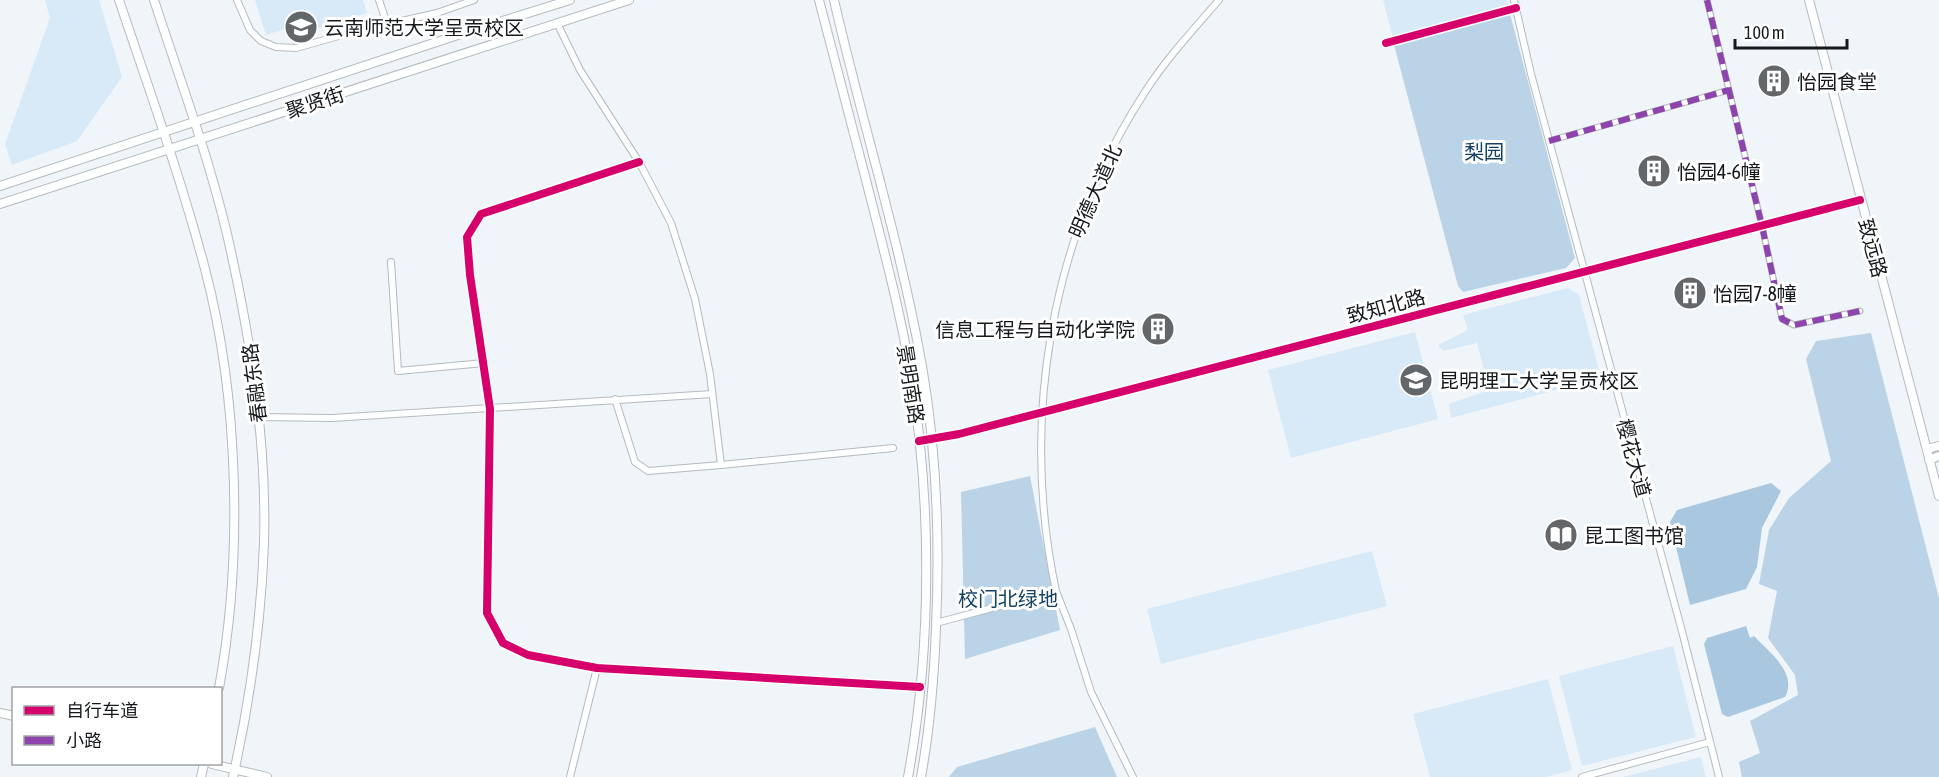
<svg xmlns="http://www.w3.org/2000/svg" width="1939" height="777" font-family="'Asap Condensed','Noto Sans SC',sans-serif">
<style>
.green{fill:#d8e9f8}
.forest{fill:#bbd3e7}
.water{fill:#a9c7df}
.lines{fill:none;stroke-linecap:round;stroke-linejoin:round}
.pedestrian-casing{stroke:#b6babe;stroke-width:7}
.minor-casing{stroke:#b6babe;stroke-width:8}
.tertiary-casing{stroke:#b6babe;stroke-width:10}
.secondary-casing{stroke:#b6babe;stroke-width:10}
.pedestrian{stroke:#fdfefe;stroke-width:4.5}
.minor{stroke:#fdfefe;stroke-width:6}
.tertiary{stroke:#fdfefe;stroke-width:8}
.secondary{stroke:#fdfefe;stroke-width:8}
.quiet{stroke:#8e44ad;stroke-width:6;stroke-dasharray:12 6;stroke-linecap:butt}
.cycleway-casing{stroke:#fff;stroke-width:11}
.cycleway{stroke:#d6006c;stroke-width:8}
.labels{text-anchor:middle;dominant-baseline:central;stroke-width:6;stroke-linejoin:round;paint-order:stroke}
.poi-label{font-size:20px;fill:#171a1d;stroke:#fff;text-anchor:start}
.street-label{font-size:20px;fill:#171a1d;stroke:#fff}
.park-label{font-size:20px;fill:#134162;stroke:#fff}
</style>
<rect width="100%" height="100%" fill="#f0f5f9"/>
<!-- green -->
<path class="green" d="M45,0h54l23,77 -45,64 -65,24 -7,-21 45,-126z
M255,0h108l4,13 -55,17 -3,-9 -43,14z
M1383,0h124l2,8 -116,30z
M1568,288l11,7 22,83 -150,40 -2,-14 40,-14 -12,-47 -34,8 -5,-6 30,-15 -5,-15z
M1415,332l23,87 -147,39 -23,-88z
M1372,551l15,55 -226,58 -14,-55z
M1673,646l23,91 -114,29 -23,-90z
M1548,679l24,91 -25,7h-117l-17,-63z
M1701,757l5,20h-83z"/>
<!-- forest -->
<path class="forest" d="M1510,14l65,244 -9,10 -103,24 -5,-6 -64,-241z
M1871,333l68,265v179h-197l-3,-15 21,-9 -10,-32 48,-26 -3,-20 -27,-37 9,-47 -18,-7 10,-54 20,-32 42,-37 -25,-102 10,-18z
M1030,476l30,154 -95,29 -4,-167z
M1095,727l22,50h-168l8,-10z"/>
<!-- water -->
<path class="water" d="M1771,483l10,8 -19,37 -5,39 -11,22 -56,16 -20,-83 7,-12z
M1746,626l4,12 4,-2c15,16 44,37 31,61l-57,20 -6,-3 -18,-70 3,-6z"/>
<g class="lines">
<!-- pedestrian casing -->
<g class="pedestrian-casing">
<path id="pedestrian" d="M1707,0l55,226 20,93 12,6 66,-14
M1386,43l130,-35
M1549,141l180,-51"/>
</g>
<!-- minor casing -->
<g class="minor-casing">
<path id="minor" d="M237,0l13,30 11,11 15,6 20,1 57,-16 84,-19 37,-13
M379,0l8,24
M1514,0l17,74 152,561 36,142
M557,23l23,47 59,92 32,61 24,76 15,75 11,91 -73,6 -13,-9 -20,-63
M639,162l-158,52 -14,23 3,38 20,134 -3,204 16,30 25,12 69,13 323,19
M391,262l7,109 86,-8
M259,417l73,1 380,-24
M919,441l40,-7 901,-234
M721,465l172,-17
M1056,591l15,38 20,63 42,85
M936,623l120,-32c-36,-170 -6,-353 89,-499 21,-33 48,-62 74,-92
M570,777l27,-109
M1582,777l128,-35"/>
</g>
<!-- tertiary casing -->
<g class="tertiary-casing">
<path id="tertiary" d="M819,0c16,60 31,120 47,180 16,63 33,126 44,190 22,131 22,276 -2,407
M834,0c28,122 66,242 88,366 15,87 18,174 14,262 -2,50 -6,100 -15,149
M1809,0l130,496
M1927,449l12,-3
M1929,460l10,-4
M0,713l14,3
M212,764l55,13"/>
</g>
<!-- secondary casing -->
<g class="secondary-casing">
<path id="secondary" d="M119,0c30,89 62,178 86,269 34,129 38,289 14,419
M154,0c25,77 54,154 73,234 23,101 40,205 37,310 -3,78 -14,157 -31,233
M0,186l467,-154 103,-32
M0,204l629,-204
M201,777l3,-13"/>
</g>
<!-- pedestrian -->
<use href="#pedestrian" class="pedestrian"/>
<!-- minor -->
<use href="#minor" class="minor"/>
<!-- tertiary -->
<use href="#tertiary" class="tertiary"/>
<!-- secondary -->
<use href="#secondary" class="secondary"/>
<!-- quiet -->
<path class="quiet" d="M1707,0l55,226 20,93 12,6 66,-14
M1549,141l180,-51"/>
<!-- cycleway casing -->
<g class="cycleway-casing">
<path id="cycleway" d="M1386,43l130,-35
M639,162l-158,52 -14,23 3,38 20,134 -3,204 16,30 25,12 69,13 323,19
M919,441l40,-7 901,-234"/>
</g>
<!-- cycleway -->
<use href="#cycleway" class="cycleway"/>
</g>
<!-- icons -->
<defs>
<g id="university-disc" transform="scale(1.725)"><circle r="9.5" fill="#63676a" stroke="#fff"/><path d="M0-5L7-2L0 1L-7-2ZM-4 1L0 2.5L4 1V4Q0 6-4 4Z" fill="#fff"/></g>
<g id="building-disc" transform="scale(1.725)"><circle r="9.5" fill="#63676a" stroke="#fff"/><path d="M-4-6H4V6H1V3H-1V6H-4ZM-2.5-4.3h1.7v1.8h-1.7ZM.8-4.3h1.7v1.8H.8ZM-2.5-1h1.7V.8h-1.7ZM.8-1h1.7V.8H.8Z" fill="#fff"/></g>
<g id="library-disc" transform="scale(1.725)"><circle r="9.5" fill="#63676a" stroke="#fff"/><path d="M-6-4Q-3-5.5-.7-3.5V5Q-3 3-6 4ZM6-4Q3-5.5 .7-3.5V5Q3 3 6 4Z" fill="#fff"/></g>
</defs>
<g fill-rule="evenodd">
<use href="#university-disc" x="301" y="27"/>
<use href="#building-disc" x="1774" y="81"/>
<use href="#building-disc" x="1654" y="171"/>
<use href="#building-disc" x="1690" y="293"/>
<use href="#building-disc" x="1158" y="329"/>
<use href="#university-disc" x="1416" y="380"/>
<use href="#library-disc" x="1561" y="535"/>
</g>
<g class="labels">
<!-- poi labels -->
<g class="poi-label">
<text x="324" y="27">云南师范大学呈贡校区</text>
<text x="1797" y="81">怡园食堂</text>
<text x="1677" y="171">怡园4-6幢</text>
<text x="1713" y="293">怡园7-8幢</text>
<text x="1135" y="329" text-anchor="end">信息工程与自动化学院</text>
<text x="1439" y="380">昆明理工大学呈贡校区</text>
<text x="1584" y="535">昆工图书馆</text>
</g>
<!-- street labels -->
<g class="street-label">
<text transform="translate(315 102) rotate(-18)">聚贤街</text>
<text transform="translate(1095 191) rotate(-66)">明德大道北</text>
<text transform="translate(1873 248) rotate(75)">致远路</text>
<text transform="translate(1386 306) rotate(-15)">致知北路</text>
<text transform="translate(254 383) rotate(-97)">春融东路</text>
<text transform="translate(911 384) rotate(81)">景明南路</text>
<text transform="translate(1634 458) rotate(75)">樱花大道</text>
</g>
<!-- park labels -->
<g class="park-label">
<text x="1484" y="151">梨园</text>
<text x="1008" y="598">校门北绿地</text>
</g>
</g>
<!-- legend -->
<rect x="12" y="687" width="210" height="78" fill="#ffffff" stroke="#a2a3a5" stroke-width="1.5"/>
<rect x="24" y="706" width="30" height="9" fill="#d6006c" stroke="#a2a3a5" stroke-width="1.5"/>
<text x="66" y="717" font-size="18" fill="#171a1d">自行车道</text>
<rect x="24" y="736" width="30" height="9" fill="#8e44ad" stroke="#a2a3a5" stroke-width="1.5"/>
<text x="66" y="747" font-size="18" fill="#171a1d">小路</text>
<!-- scale -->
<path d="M1735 39v9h112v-9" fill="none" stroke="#171a1d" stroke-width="3"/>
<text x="1744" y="39" font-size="18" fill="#171a1d" stroke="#ffffff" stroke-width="4.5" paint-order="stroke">100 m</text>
</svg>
